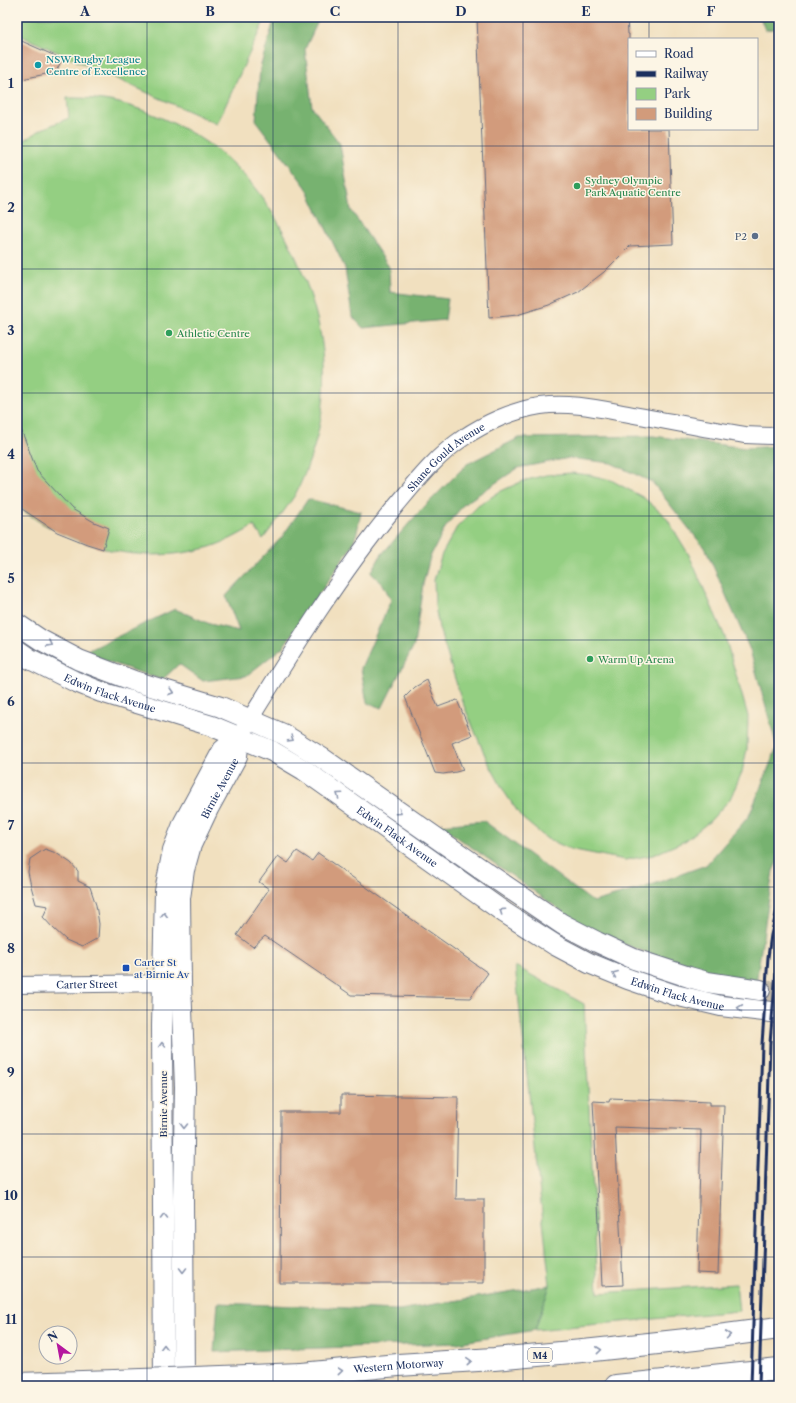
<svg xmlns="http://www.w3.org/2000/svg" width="796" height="1403" font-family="'Libre Caslon Text',serif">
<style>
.green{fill:#94cf82;stroke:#587f70}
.forest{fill:#77b270;stroke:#497067}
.building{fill:#d29b7b}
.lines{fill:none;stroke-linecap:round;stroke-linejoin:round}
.tertiary-tunnel{stroke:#c6bdac;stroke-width:20;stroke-dasharray:20 10;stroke-linecap:butt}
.minor-casing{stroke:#666d80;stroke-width:18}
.tertiary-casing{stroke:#666d80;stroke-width:22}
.motorway-casing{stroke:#666d80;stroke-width:24}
.minor{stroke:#fff;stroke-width:16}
.tertiary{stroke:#fff;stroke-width:20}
.motorway{stroke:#fff;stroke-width:22}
.rail{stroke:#1b2f5e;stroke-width:3}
.motorway-bridge-casing{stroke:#666d80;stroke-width:24;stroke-linecap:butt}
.motorway-bridge{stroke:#fff;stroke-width:22}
.oneway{stroke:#8d97ae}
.grid{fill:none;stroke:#1b2f5e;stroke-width:1;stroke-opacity:0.55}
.culture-dot{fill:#0f9aa8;stroke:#fcf5e5;stroke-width:1.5}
.leisure-dot{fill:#2e9e5b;stroke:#fcf5e5;stroke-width:1.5}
.service-dot{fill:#5c6f8a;stroke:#fcf5e5;stroke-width:1.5}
.transit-dot{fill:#1a4fb4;stroke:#fcf5e5;stroke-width:1.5}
.labels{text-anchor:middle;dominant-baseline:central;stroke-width:3;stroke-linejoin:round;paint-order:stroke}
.shield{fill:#fcf5e5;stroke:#5e6a86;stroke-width:1}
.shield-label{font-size:9px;font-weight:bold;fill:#1b2f5e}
.culture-label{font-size:10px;fill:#0d838f;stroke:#fcf5e5;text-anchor:start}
.leisure-label{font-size:10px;fill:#27864d;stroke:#fcf5e5;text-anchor:start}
.service-label{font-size:10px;fill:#4e5e75;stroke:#fcf5e5;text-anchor:end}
.street-label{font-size:10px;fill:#1b2f5e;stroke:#fcf5e5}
.transit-label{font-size:10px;fill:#164399;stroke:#fcf5e5;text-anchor:start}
.neatline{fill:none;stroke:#1b2f5e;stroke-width:1.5}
.grid-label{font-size:13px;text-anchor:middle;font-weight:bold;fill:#1b2f5e}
</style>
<rect width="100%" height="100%" fill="#fcf5e5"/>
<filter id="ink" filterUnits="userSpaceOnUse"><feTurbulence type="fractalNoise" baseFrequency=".025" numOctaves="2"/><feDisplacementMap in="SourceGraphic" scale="8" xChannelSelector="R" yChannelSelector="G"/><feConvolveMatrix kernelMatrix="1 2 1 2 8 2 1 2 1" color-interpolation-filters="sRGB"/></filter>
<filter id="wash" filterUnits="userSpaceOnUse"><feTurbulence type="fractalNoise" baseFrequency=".012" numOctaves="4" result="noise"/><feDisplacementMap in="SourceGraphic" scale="16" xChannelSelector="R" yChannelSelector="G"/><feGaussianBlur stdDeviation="0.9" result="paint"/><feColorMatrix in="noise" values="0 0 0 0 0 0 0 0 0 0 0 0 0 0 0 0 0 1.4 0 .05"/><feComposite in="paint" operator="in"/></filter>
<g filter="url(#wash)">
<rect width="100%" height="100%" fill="#f1e0bf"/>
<!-- green -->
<path class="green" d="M17,17h249l-49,107 -200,-90z
M67,98c12,0 24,0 36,2 19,2 43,11 61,19 66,29 104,75 133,141 27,62 37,121 17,187 -5,16 -11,33 -19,48 -10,15 -21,30 -32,44l-9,-13c-14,8 -28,16 -44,21 -52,15 -105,8 -153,-16 -15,-7 -29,-15 -40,-27v-359l25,-16 27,-11z
M571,473l19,2 21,5 33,18 22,19 23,38 36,82 23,79 -1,33 -5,23 -12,27 -20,22 -25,20 -32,14 -28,5 -55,-11 -24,-11 -24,-20 -17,-25 -18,-33 -25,-59 -23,-73 -4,-22 -1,-26 8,-26 15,-27 21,-21 21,-14 24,-11 23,-6z
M515,966l69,38 14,289 138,-9 3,27 -204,19 15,-45z"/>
<!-- forest -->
<path class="forest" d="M275,17h45l-15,32 7,58 28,37 11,66 38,57 1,25 58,7 -3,21 -82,8 -11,-12 -7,-48 -39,-81 -50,-66 4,-53z
M760,17h19v11l-14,2z
M653,436l93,12 33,-2v153l-4,8 4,2v249l-6,13 -17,112 -64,-13 -102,-39 -150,-106 44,-4 109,81 50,-14 63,-23 43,-49 28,-69 -27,-97 -44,-100 -54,-68 -41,-19 -42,-5 -51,10 -54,36 -19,24 -15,29 -7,27 -9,61 -32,63 -15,-5 -6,-35 30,-68 -8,-16 -12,-11 10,-18 39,-44 47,-47 52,-26z
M308,499l53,13 -4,20 -5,14 -69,101 -37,29 -43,5 -24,-17 -17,16 -79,-27 92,-44 35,15 29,7 -13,-35 56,-59z
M550,1285l-15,45 -78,13 -243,9 4,-49 181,7z"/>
<g id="blocks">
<!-- building -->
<path class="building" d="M477,17h150l1,17h1v95h40l4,115 -43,2 -26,26 -26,20 -29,13 -32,10 -28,3z
M17,39l45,20 -6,13 -39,8z
M17,419l20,52 35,38 22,13 15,6 -6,21 -16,-5 -30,-12 -35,-23 -5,-5z
M427,680l11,27 19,-7 15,35 -20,8 11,27 -7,2 -13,2 -8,-1 -30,-76 10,-10z
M45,849l11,4 15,10 7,8v10l12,6 6,18 3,19 -1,14 -16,9 -16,-7 -13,-12 -10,-11 5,-11 -12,-2 -5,-18 -3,-14 2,-13z
M297,851l15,10 6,-8 170,120 -18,25 -119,-3 -86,-59 -12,11 -16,-12 32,-46 -10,-7 19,-26 10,7z
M341,1095l117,2 -2,102h28v84h-204l1,-171h60z
M610,1098l100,4v3h14l-6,169 -21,-1 4,-143 -86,-3 8,158 -21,1 -9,-185 16,1z"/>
</g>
</g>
<g filter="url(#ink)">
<use href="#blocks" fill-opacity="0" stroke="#666d80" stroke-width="1"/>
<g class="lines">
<!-- tertiary-tunnel -->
<path class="tertiary-tunnel" d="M760,990l19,2"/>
<!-- minor casing -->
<g class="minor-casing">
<g id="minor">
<path id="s1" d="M239,737c49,-79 97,-158 156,-230 21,-25 41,-51 68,-69 22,-15 51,-28 77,-32 28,-4 56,2 83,7 41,7 81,16 122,22l26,1 8,-2"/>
<path id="s2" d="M17,985l156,-2"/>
</g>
</g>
<!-- tertiary casing -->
<g class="tertiary-casing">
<g id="tertiary">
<path d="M17,624l24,16 38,20 55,21 87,26 62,27 39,24 156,109 84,57 35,18 37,17 55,18 18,5 53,8"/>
<path id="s3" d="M17,650l13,9 44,22 27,11 111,34 60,25 32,19 201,143 50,32 34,18 39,16 47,16 46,11 58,7"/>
<path d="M164,1386l-2,-360 3,-135 8,-41 11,-28 39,-72 16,-13"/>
<path id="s4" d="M184,1386l-1,-186 2,-113 -4,-104 -1,-85 4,-28 7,-25 17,-36 29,-53 2,-19"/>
</g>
</g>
<!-- motorway casing -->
<g class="motorway-casing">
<g id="motorway">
<path id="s5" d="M301,1374l97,-9 96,-6 99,-9 102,-11 84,-11"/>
<path d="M17,1384l98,-3"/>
<path d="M616,1386l163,-17"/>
</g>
</g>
<!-- minor -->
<use href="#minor" class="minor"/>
<!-- tertiary -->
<use href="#tertiary" class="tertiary"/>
<!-- motorway -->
<use href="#motorway" class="motorway"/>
<!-- rail -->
<path class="rail" d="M751,1386l11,-342 6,-87 3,-22 8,-34
M759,1386l11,-343 7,-83 2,-9"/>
<!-- motorway-bridge casing -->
<g class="motorway-bridge-casing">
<path id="motorway-bridge" d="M115,1381l186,-7"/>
</g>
<!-- motorway-bridge -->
<use href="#motorway-bridge" class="motorway-bridge"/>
</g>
<!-- one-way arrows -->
<defs><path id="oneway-chevron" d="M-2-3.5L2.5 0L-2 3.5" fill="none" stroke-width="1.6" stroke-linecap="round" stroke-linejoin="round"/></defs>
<g class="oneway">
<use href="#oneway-chevron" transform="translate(50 644) rotate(28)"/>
<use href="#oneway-chevron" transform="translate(171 692) rotate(17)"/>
<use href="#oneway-chevron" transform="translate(291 739) rotate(32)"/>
<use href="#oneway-chevron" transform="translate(339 795) rotate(-145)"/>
<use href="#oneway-chevron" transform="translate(399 812) rotate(35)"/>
<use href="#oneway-chevron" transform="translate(502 911) rotate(-146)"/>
<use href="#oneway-chevron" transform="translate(164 915) rotate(-89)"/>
<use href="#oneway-chevron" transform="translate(615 974) rotate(-157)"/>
<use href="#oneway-chevron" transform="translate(740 1008) rotate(-172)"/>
<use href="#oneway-chevron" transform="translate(162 1045) rotate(-92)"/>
<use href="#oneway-chevron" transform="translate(184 1126) rotate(91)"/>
<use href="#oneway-chevron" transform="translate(164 1217) rotate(-90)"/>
<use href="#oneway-chevron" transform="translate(183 1270) rotate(90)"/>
<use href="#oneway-chevron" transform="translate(728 1335) rotate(-8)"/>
<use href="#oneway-chevron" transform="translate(164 1347) rotate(-90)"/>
<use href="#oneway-chevron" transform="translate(599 1350) rotate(-6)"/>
<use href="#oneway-chevron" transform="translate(469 1361) rotate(-4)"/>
<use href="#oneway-chevron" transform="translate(340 1371) rotate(-5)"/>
</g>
</g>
<!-- grid -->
<path class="grid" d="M147,17v1369M273,17v1369M398,17v1369M523,17v1369M649,17v22M649,129v1257M17,146h762M17,269h762M17,393h762M17,516h762M17,640h762M17,763h762M17,887h762M17,1010h762M17,1134h762M17,1257h762"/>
<!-- markers -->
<circle class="culture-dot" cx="38" cy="65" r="4"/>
<g class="leisure-dot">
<circle cx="577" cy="186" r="4"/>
<circle cx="169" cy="333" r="4"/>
<circle cx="590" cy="659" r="4"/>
</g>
<circle class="service-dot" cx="755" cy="236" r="4"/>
<rect class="transit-dot" x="122" y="964" width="8" height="8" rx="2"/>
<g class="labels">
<!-- shield labels -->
<rect class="shield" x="528" y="1348" width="24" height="14" rx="3"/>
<g class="shield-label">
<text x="540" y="1355">M4</text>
</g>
<!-- culture labels -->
<g class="culture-label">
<text x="46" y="59">NSW Rugby League<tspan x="46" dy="12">Centre of Excellence</tspan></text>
</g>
<!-- leisure labels -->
<g class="leisure-label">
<text x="585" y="180">Sydney Olympic<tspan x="585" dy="12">Park Aquatic Centre</tspan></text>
<text x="177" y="333">Athletic Centre</text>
<text x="598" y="659">Warm Up Arena</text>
</g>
<!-- service labels -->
<g class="service-label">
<text x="747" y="236">P2</text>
</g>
<!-- street labels -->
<g class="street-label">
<text stroke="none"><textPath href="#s1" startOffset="350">Shane Gould Avenue</textPath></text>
<text stroke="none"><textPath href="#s3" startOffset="103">Edwin Flack Avenue</textPath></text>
<text stroke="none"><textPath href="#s4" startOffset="606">Birnie Avenue</textPath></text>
<text stroke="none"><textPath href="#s3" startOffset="427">Edwin Flack Avenue</textPath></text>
<text stroke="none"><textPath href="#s2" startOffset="70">Carter Street</textPath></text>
<text stroke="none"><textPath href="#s3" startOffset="751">Edwin Flack Avenue</textPath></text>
<text transform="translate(163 1104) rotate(-90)">Birnie Avenue</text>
<text stroke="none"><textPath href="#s5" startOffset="98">Western Motorway</textPath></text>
</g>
<!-- transit labels -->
<g class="transit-label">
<text x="134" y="962">Carter St<tspan x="134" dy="12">at Birnie Av</tspan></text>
</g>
</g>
<!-- margin -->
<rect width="796" height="1403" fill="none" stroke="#fcf5e5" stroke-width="44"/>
<!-- legend -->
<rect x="628" y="38" width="130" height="92" fill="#fcf5e5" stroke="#a2a6af"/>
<rect x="636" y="51" width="20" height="6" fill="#ffffff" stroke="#a2a6af"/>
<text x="664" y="58" font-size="12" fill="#1b2f5e">Road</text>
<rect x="636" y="71" width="20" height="6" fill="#1b2f5e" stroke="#a2a6af"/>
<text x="664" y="78" font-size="12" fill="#1b2f5e">Railway</text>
<rect x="636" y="88" width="20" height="12" fill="#94cf82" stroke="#a2a6af"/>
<text x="664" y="98" font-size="12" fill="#1b2f5e">Park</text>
<rect x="636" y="108" width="20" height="12" fill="#d29b7b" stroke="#a2a6af"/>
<text x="664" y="118" font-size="12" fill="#1b2f5e">Building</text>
<!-- north arrow -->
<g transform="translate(58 1345) rotate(328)"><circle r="19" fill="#fcf5e5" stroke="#a2a6af"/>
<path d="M0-3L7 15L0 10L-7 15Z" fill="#b5179e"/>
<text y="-6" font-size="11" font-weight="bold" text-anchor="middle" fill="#1b2f5e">N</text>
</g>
<rect x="22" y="22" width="752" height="1359" class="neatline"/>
<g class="grid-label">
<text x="85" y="16">A</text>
<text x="210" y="16">B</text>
<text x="335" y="16">C</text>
<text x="461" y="16">D</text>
<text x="586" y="16">E</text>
<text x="711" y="16">F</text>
<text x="11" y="88">1</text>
<text x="11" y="212">2</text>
<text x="11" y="335">3</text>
<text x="11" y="459">4</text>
<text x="11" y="583">5</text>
<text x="11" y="706">6</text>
<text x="11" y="830">7</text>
<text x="11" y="953">8</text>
<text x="11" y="1077">9</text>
<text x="11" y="1200">10</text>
<text x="11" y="1324">11</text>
</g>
</svg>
